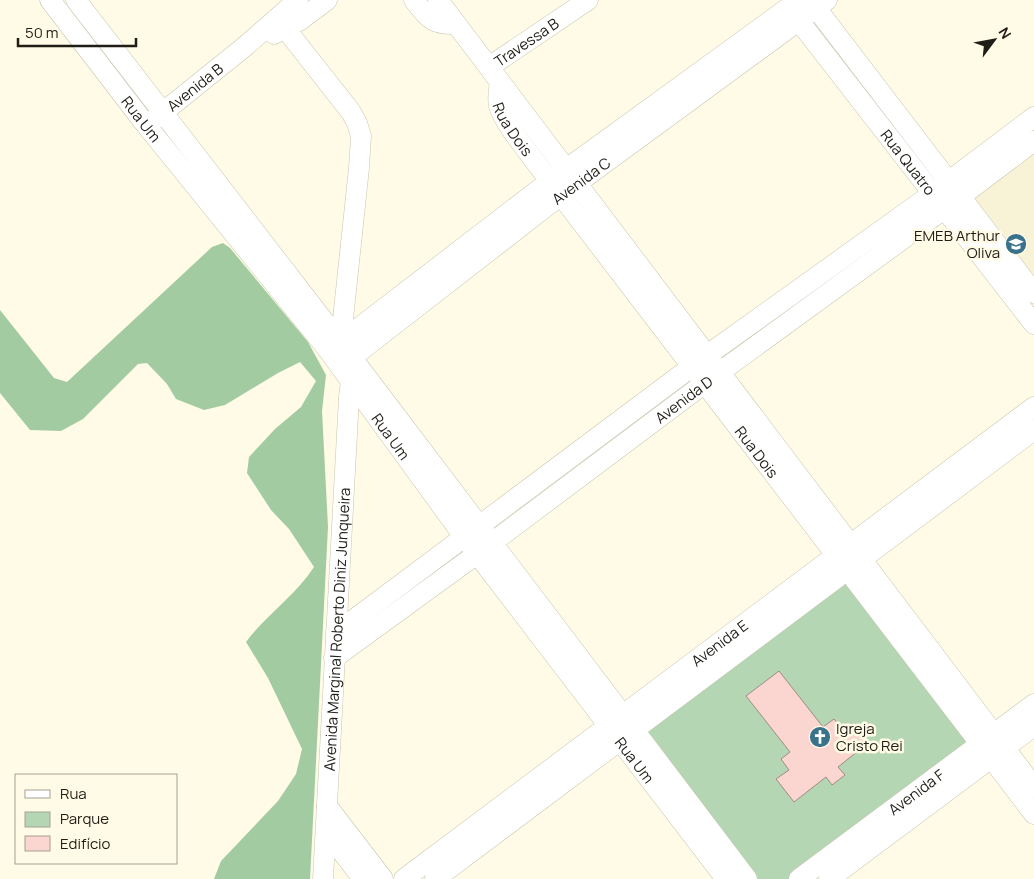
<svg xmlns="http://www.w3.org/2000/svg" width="1034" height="879" font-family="Manrope,sans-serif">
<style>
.built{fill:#f8f3d6}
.green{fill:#b4d6b3}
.forest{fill:#a3cba1}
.building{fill:#fbd5d0;stroke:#a18a87}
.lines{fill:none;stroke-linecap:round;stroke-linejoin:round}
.minor-casing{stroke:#c8c5b0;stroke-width:21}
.minor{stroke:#fff;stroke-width:20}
.labels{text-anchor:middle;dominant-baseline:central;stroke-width:5;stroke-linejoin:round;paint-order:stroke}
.street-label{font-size:15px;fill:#1f1d16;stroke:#fffbe6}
.poi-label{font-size:15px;fill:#1f1d16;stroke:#fffbe6;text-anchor:end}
</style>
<rect width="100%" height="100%" fill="#fffbe6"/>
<!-- built -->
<path class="built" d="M1034,145v145l-71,-93z"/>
<!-- green -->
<path class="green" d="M848,570l133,174 -182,135h-52l-113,-149z"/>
<!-- forest -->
<path class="forest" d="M223,243l7,5 78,94 18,33 -4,36 6,116 -18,352h-96l7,-18 57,-60 18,-27 6,-25 -34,-71 -22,-36c20,-27 49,-46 68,-75l-25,-38 -18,-19 -24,-37 2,-16 26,-28 26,-22 15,-26 -16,-19 -22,11 -53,32 -21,5 -28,-11 -9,-15 -20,-21 -9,1 -55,55 -22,12 -31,-1 -30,-37v-83l54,68 13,4 145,-135z"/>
<!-- building -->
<path class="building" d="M779,671l44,56 11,-8 9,11 9,-7 16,20 -30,24 7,8 -13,10 -6,-8 -32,25 -18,-23 13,-9 -8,-11 9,-7 -44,-56z"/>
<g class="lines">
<!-- minor casing -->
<g class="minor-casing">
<g id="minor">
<path id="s1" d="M50,0l96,125 183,226 136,187 261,341"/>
<path d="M76,0l264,342 407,537"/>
<path d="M414,0c14,18 18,25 42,24"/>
<path d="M438,0l596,787"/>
<path d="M810,0l224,293"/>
<path id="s2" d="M792,12l242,312"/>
<path d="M277,18l74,94 6,11 4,13 -2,32 -16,151 -7,18 -8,6"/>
<path d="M274,34l25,-13 28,-21"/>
<path id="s3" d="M489,67l99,-67"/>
<path id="s4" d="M500,82c-1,8 -3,16 -1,24 6,18 24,39 35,54l500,654"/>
<path id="s5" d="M151,122l92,-74 55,-48"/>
<path d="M330,350l220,-169 249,-181"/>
<path id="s6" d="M342,365l219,-170 266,-195"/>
<path d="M336,633l370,-277 226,-162 102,-77"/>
<path id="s7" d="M334,658l143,-104 228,-171 239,-174 90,-68"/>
<path d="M327,806l56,73"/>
<path d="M326,831l37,48"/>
<path id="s8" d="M323,879l26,-482 2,-16 3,-3"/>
<path id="s9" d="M404,879l630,-472"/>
<path d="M435,879l599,-449"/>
<path id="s10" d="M799,879l235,-175"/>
<path d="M829,879l205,-153"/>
</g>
</g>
<!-- minor -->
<use href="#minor" class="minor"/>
</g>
<!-- icons -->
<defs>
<g id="school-disc" transform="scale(1.125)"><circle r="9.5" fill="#3a728c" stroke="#fffbe6"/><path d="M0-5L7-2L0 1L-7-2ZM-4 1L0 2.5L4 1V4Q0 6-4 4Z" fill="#fff"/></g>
<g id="church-disc" transform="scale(1.125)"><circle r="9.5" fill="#3a728c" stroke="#fffbe6"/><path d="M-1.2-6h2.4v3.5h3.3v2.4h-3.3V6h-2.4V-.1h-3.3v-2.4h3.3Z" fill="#fff"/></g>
</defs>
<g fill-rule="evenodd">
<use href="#school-disc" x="1016" y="244"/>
<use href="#church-disc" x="820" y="737"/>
</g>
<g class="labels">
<!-- street labels -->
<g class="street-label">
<text stroke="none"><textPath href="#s3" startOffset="45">Travessa B</textPath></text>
<text stroke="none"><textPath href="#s5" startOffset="56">Avenida B</textPath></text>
<text stroke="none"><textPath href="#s1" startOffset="150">Rua Um</textPath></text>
<text stroke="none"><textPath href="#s4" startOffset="51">Rua Dois</textPath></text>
<text stroke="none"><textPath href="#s2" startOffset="190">Rua Quatro</textPath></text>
<text stroke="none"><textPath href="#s6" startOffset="302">Avenida C</textPath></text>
<text stroke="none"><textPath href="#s7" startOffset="435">Avenida D</textPath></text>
<text stroke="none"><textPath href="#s1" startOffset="554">Rua Um</textPath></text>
<text stroke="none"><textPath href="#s4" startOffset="456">Rua Dois</textPath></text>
<text stroke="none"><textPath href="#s8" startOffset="250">Avenida Marginal Roberto Diniz Junqueira</textPath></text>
<text stroke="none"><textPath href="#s9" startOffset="394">Avenida E</textPath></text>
<text stroke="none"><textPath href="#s1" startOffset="959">Rua Um</textPath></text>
<text stroke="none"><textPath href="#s10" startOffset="146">Avenida F</textPath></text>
</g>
<!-- poi labels -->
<g class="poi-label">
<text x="1000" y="235">EMEB Arthur<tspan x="1000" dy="17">Oliva</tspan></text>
<text x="836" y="728" text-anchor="start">Igreja<tspan x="836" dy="17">Cristo Rei</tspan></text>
</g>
</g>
<!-- legend -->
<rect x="15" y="774" width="162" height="90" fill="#fffbe6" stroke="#a5a293"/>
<rect x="25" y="790" width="25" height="8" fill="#ffffff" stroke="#a5a293"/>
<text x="60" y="799" font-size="15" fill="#1f1d16">Rua</text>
<rect x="25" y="812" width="25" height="15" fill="#b4d6b3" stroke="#a5a293"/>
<text x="60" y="824" font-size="15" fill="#1f1d16">Parque</text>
<rect x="25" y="836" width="25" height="15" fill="#fbd5d0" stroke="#a5a293"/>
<text x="60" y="849" font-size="15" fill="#1f1d16">Edifício</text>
<!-- north arrow -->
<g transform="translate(994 40) rotate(58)" stroke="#fffbe6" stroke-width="4" paint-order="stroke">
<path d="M0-4L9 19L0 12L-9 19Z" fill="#1f1d16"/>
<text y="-8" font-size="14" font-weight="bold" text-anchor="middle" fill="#1f1d16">N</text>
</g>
<!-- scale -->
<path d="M18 38v8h118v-8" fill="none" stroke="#1f1d16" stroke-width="2.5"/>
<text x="25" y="38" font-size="15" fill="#1f1d16" stroke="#fffbe6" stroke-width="4" paint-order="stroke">50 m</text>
</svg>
